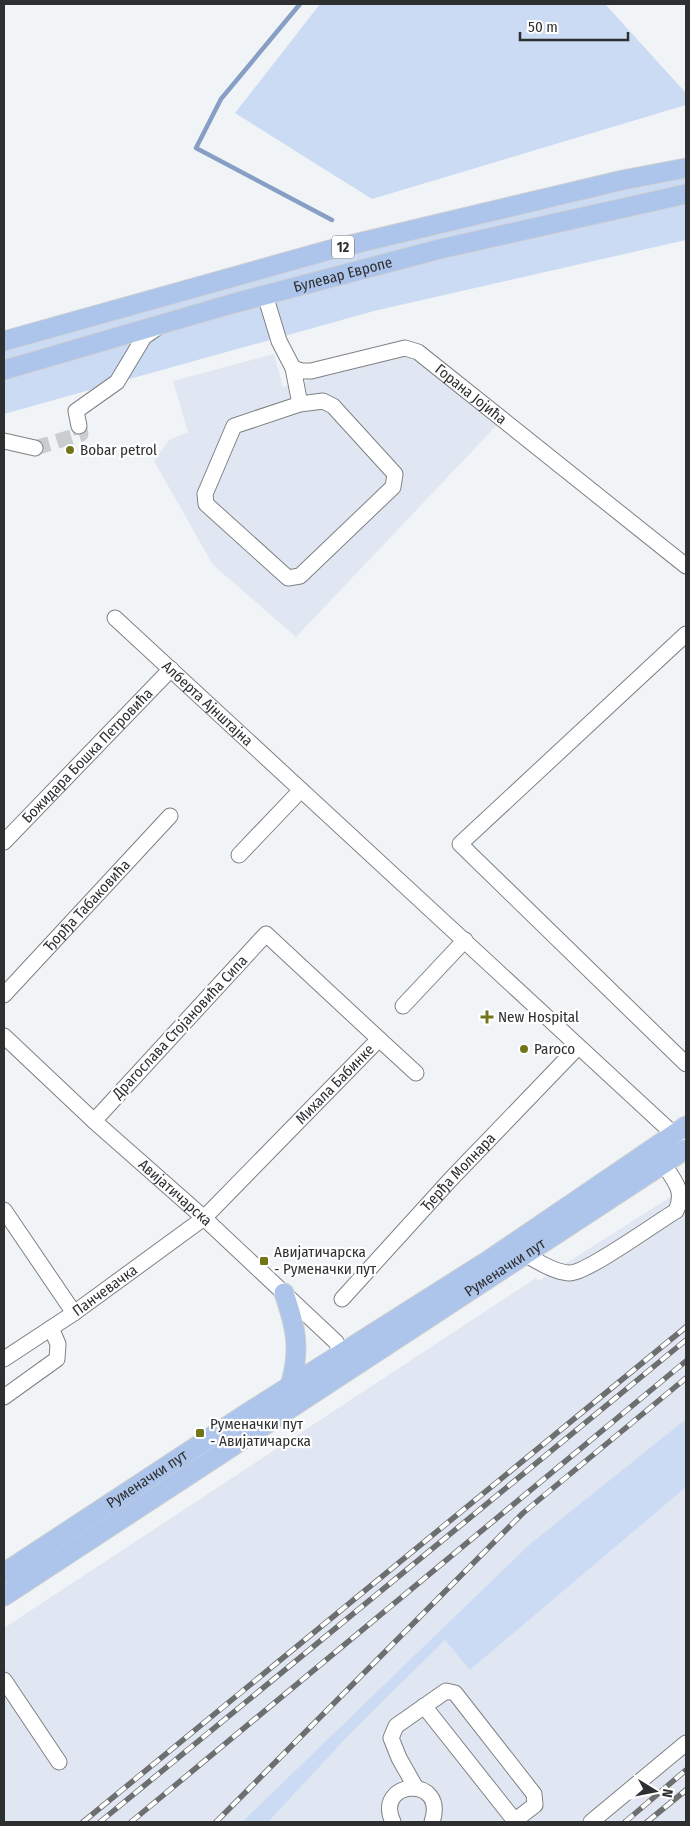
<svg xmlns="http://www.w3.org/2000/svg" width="690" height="1826" font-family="'Fira Sans Condensed',sans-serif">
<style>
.built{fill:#e1e7f2}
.green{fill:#ccdbf4}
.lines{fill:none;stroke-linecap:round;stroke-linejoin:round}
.stream{stroke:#879ec5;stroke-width:4.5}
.minor-tunnel{stroke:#cacdcf;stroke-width:15;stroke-dasharray:15 8;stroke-linecap:butt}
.minor-casing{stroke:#7f8184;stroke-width:17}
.major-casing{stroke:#d1d1d1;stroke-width:21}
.minor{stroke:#fff;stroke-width:15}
.major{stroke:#adc4eb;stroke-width:19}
.rail-casing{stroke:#6c6e6f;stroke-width:5.5}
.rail{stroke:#fff;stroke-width:4;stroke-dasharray:11;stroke-linecap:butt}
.poi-dot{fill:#72741a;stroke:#fff;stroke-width:2}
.labels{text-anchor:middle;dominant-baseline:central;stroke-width:4.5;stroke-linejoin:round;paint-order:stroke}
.shield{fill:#fff;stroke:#6d6d6e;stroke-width:1}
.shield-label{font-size:14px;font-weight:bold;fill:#2e2f30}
.street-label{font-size:15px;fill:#2e2f30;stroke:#fff}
.poi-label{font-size:15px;fill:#2e2f30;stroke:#fff;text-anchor:start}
</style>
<rect width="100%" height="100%" fill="#f1f4f7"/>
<!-- built -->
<path class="built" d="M274,354l9,33 119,-32 26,11 70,58 -202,213 -83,-72 -59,-104 15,-21 19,-8 -15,-51z
M686,1187v635h-682v-194l532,-350 2,3z"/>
<!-- green -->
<path class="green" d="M320,4h285l81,89v12l-314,94 -137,-86z
M686,176v11l-504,123 -178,50v-9l237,-70 338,-83z
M686,203v37l-312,71 -370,103v-38l374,-104z
M686,1419v68l-216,183 -25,-30 -97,96 -80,86h-26l288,-278z"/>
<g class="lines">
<!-- stream -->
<path class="stream" d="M300,4l-79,95 -25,49 136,72"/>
<!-- minor-tunnel -->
<path class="minor-tunnel" d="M35,448l46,-14 -2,-8"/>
<!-- minor casing -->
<g class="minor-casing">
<g id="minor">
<path id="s1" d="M265,295l14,46 14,27 9,3h9l94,-23 13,4 268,214"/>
<path d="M293,368l7,36 -66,22 -29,68 1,10 82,74 12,-2 93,-89 2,-13 -62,-68 -10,-5 -23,3"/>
<path d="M79,426l-3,-15 41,-29 27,-45 14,-10"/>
<path d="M4,441l31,7"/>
<path id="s2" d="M115,618l566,523"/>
<path d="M686,634l-226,210 226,220"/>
<path id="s3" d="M4,842l167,-173"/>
<path d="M239,855l62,-65"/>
<path id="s4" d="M4,995l166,-179"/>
<path d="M403,1006l62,-66"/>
<path id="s5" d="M4,1036l90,85 110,97 132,124 6,13 -2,8"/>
<path d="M379,1039l37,34"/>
<path d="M4,1210l70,103"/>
<path d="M526,1255c13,7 28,17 43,18 17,1 88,-51 107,-62 9,-19 -1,-30 -12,-46"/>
<path id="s6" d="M342,1299l108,-119 127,-132"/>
<path id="s7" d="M4,1359l70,-46 130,-95 175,-179 -113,-105 -172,187"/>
<path d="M4,1397l53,-38 1,-15 -7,-16"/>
<path d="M4,1680l55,82"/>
<path d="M424,1706l91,115"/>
<path d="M416,1788l-17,-30 -8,-20 5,-12 50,-35 9,2 79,101 1,11 -22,17"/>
<path d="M393,1822c-20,-42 55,-48 39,0"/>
<path d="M591,1822l95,-79"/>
</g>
</g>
<!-- major casing -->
<g class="major-casing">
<g id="major">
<path d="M4,341l329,-92 290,-69 63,-12"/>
<path id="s8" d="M4,370l227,-66 209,-55 246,-55"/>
<path d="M284,1293c12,35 17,57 6,93"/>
<path id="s9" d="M4,1573l245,-161 240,-152 197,-134"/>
<path id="s10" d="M4,1596l682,-447"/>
</g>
</g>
<!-- minor -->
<use href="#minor" class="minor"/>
<!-- major -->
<use href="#major" class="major"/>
<!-- rail casing -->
<g class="rail-casing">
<path id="rail" d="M83,1822l603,-495
M100,1822l586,-482
M131,1822l555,-461
M216,1822l307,-309 163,-135
M625,1822l61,-52
M647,1822l39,-32"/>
</g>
<!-- rail -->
<use href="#rail" class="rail"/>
</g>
<!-- markers -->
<g class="poi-dot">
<circle cx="70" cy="450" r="5"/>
<path d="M484.5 1009.5h5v5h5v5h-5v5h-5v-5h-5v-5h5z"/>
<circle cx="524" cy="1049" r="5"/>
<rect x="259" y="1256" width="10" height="10" rx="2.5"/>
<rect x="195" y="1428" width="10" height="10" rx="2.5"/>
</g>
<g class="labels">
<!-- shield labels -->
<rect class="shield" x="332" y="235.5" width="22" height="23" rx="4"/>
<g class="shield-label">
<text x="343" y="247">12</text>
</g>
<!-- street labels -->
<g class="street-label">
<text stroke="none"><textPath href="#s8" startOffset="352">Булевар Европе</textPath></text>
<text stroke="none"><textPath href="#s1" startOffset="275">Горана Јојића</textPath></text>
<text stroke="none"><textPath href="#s2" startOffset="126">Алберта Ајнштајна</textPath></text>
<text stroke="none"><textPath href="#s3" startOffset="120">Божидара Бошка Петровића</textPath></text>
<text stroke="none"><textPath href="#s4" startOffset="122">Ђорђа Табаковића</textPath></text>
<text transform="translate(180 1027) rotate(-47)">Драгослава Стојановића Сипа</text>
<text stroke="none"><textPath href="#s7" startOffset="432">Михала Бабинке</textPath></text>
<text stroke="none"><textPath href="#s6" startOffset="172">Ђерђа Молнара</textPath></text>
<text stroke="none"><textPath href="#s5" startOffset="232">Авијатичарска</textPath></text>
<text stroke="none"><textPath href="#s10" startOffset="599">Руменачки пут</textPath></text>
<text stroke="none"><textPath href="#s7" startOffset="122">Панчевачка</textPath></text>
<text stroke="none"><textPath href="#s9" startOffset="171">Руменачки пут</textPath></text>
</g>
<!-- poi labels -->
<g class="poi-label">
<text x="80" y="450">Bobar petrol</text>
<text x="498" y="1017">New Hospital</text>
<text x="534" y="1049">Paroco</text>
<text x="274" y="1252">Авијатичарска<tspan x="274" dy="17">- Руменачки пут</tspan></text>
<text x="210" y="1424">Руменачки пут<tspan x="210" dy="17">- Авијатичарска</tspan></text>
</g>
</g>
<!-- border -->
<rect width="690" height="1826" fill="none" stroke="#2e2f30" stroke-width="10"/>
<!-- north arrow -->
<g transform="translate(655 1791) rotate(100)" stroke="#ffffff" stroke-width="4" paint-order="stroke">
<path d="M0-4L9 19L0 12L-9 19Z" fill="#2e2f30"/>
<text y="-8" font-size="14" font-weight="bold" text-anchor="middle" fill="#2e2f30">N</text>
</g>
<!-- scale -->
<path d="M520 32v8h108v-8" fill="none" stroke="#2e2f30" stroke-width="2.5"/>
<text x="528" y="32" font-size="15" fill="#2e2f30" stroke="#ffffff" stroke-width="4" paint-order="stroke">50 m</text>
</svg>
